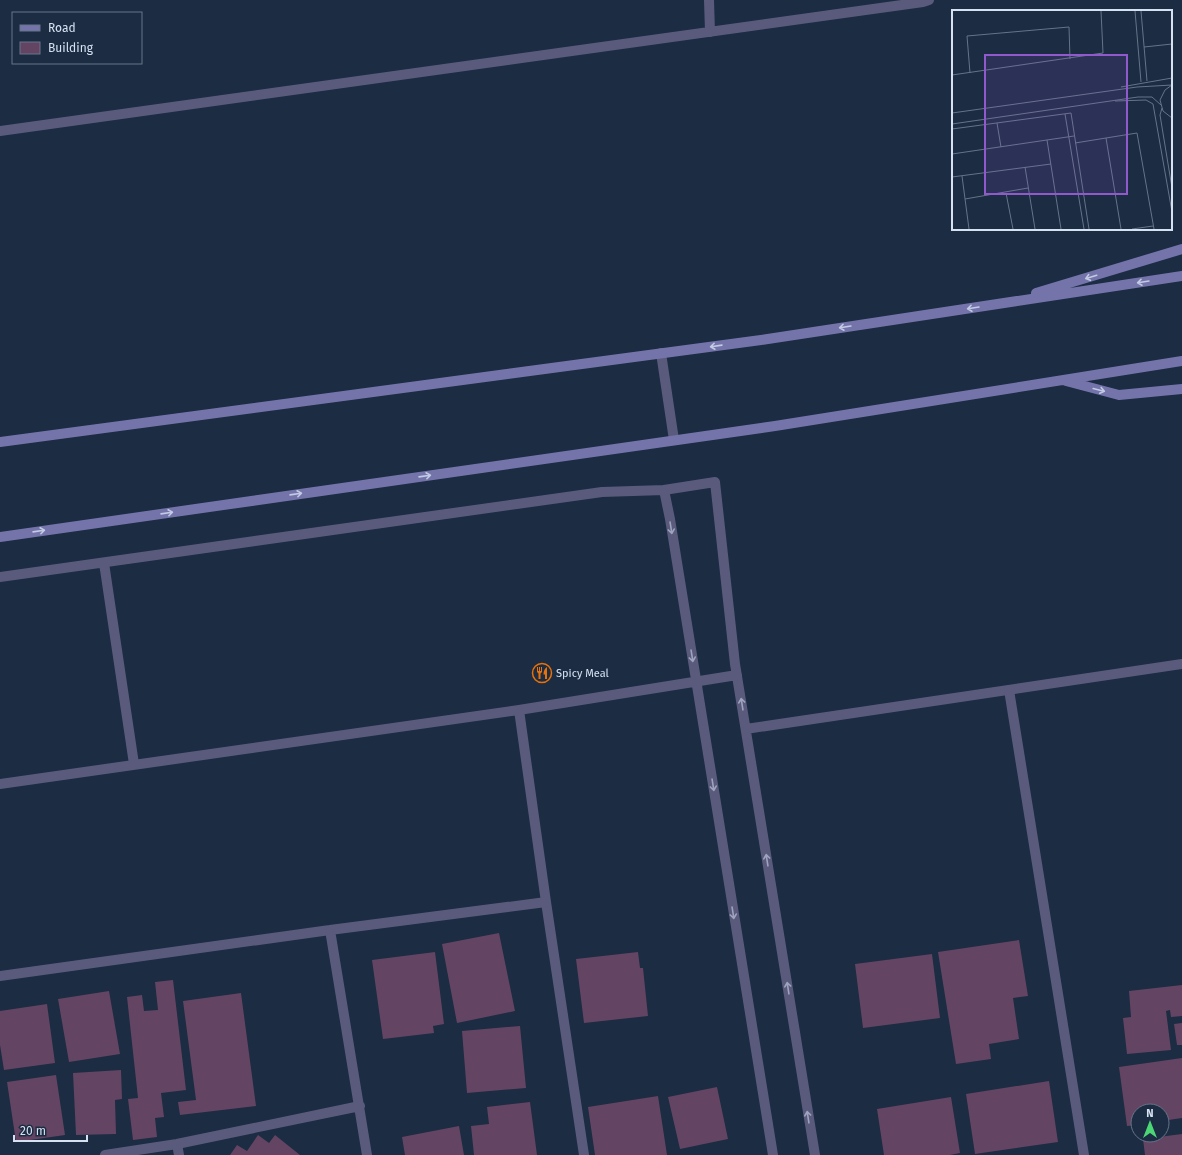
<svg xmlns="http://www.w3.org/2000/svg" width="1182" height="1155" font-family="'Fira Sans',sans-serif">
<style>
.building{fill:#644463}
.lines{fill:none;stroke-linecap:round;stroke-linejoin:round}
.minor{stroke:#5a5a7d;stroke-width:10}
.tertiary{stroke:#5a5a7d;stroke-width:10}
.secondary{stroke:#7474ab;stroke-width:10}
.oneway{stroke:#c2cbe3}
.oneway2{stroke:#9ea4bd}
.labels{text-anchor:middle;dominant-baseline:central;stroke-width:4;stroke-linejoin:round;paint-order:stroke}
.poi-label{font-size:11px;fill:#d6e1f1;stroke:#1b2c43;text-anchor:start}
.inset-road{fill:none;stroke:#667489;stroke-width:1}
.view{fill:#9259cc;fill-opacity:0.15;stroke:#9259cc;stroke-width:2}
.inset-edge{fill:none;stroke:#d6e1f1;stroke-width:2}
</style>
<rect width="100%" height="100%" fill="#1b2c43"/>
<!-- building -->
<path class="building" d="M499,933l16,78 -58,12 -15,-79z
M1019,940l9,56 -15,2 6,41 -30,5 2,15 -35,5 -18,-112z
M435,952l9,72 -11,2 1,7 -51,6 -11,-79z
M638,952l2,16h3l5,48 -64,7 -8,-64z
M932,954l8,64 -77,10 -8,-64z
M173,980l13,110 -25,3 3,24 -9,1 2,19 -24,3 -5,-41 10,-1 -11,-101 15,-2 2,16 14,-1 -3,-28z
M1182,985v31l-11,1 -1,-7 -4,1 5,39 -44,4 -4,-36 8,-1 -2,-26z
M109,991l11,63 -51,8 -11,-63z
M241,993l15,113 -76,9 -2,-13 18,-2 -13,-99z
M47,1004l8,59 -51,7 -4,-25v-34z
M1182,1023v22h-5l-3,-21z
M520,1026l6,62 -59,5 -5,-62z
M1182,1058v60l-20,3v-10h-24v14l-11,1 -8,-59z
M121,1070l1,29 -7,1 1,34 -40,1 -3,-62z
M56,1075l9,60 -49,7 -9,-60z
M1049,1081l9,61 -83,12 -9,-60z
M717,1087l11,52 -48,10 -12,-52z
M658,1096l9,59h-72l-7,-48z
M951,1097l9,56 -10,2h-66l-7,-46z
M530,1102l7,53h-63l-3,-29 18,-2 -2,-17z
M459,1126l5,29h-59l-3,-18z
M1182,1134v21h-37l-2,-16z
M258,1135l11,8 6,-8 25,20h-70l7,-10 10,6z"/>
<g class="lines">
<!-- minor -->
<path class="minor" d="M709,0l1,32
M0,131l923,-129 6,-2
M664,490l6,29 103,636
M104,563l30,201
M0,577l602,-85 62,-2 51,-8 20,182 80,491
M1009,690l75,465
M519,710l27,192 38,253
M746,729l436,-65
M0,784l519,-74 218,-35
M330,930l37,225
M0,976l330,-46 216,-28
M177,1144l2,11
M105,1155l72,-11 183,-38"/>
<!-- tertiary -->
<path class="tertiary" d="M661,353l13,87"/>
<!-- secondary -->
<path class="secondary" d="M1036,293l146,-44
M1066,381l53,14 63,-6
M0,442l761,-102 421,-64
M0,537l775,-111 407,-65"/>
</g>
<!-- one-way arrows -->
<defs><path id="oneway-shaft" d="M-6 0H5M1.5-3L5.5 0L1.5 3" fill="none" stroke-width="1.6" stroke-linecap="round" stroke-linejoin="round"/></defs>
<g class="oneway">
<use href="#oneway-shaft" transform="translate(1091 277) rotate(163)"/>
<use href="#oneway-shaft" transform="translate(1143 282) rotate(171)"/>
<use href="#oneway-shaft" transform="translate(973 308) rotate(171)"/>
<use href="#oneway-shaft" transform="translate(845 327) rotate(171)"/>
<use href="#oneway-shaft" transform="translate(716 346) rotate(172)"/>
<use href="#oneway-shaft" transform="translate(1099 390) rotate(14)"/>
<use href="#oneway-shaft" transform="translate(425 476) rotate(-8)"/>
<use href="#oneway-shaft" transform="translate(296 494) rotate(-8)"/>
<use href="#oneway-shaft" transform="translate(167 513) rotate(-8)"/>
<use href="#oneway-shaft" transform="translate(39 531) rotate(-8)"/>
</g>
<g class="oneway2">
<use href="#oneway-shaft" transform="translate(671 528) rotate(81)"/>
<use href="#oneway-shaft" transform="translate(692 656) rotate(81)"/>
<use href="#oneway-shaft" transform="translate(742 704) rotate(-99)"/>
<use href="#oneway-shaft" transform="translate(713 785) rotate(81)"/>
<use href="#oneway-shaft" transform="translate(767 860) rotate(-99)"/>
<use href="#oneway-shaft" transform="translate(733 913) rotate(81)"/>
<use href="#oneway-shaft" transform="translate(788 988) rotate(-99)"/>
<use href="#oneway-shaft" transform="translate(808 1117) rotate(-99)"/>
</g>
<!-- icons -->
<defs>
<g id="restaurant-ring" transform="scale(1)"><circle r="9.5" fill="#1b2c43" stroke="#e8710a" stroke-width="1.5"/><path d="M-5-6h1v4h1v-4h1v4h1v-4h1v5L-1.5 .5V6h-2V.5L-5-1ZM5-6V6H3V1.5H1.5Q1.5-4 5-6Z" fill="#e8710a"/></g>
</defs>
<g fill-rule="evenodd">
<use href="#restaurant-ring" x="542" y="673"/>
</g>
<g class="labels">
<!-- poi labels -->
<g class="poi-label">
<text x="556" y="673">Spicy Meal</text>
</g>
</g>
<!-- overview -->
<g transform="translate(952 10)">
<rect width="220" height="220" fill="#1b2c43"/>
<path class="inset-road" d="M183,1l6,71M189,1l6,70M192,37l28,-3M18,63l-3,-37 102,-9 1,32M0,65l151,-22 -2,-42M220,75l-7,5 -5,10 3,11 9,7M169,77l51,-9M163,91l31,-1 7,4 19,108M210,98l-2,7 12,73M0,103l185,-26 35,-2M113,104l19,115M45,113l4,24M0,114l186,-27h14l9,8M0,119l119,-16 18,116M154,128l15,91M95,130l14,89M123,133l62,-10 17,96M0,144l122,-18M73,157l10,62M10,166l7,53M0,167l99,-13M54,183l7,36M13,189l63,-11M180,219l21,-3"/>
<path class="view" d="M33,45h142v139h-142z"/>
<rect width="220" height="220" class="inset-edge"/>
</g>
<!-- legend -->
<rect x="12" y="12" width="130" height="52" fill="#1b2c43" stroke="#667489"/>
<rect x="20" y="25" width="20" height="6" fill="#7474ab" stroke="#667489"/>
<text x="48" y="32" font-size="12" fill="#d6e1f1">Road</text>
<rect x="20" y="42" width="20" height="12" fill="#644463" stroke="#667489"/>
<text x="48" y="52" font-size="12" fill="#d6e1f1">Building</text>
<!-- north arrow -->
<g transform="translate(1150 1123)"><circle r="19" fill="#1b2c43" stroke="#667489"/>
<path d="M0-3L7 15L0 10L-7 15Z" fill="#4cd676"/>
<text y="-6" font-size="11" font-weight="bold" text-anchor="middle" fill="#d6e1f1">N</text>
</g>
<!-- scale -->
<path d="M14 1135v6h73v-6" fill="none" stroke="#d6e1f1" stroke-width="2"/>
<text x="20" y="1135" font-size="12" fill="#d6e1f1" stroke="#1b2c43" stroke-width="3" paint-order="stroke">20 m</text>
</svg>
